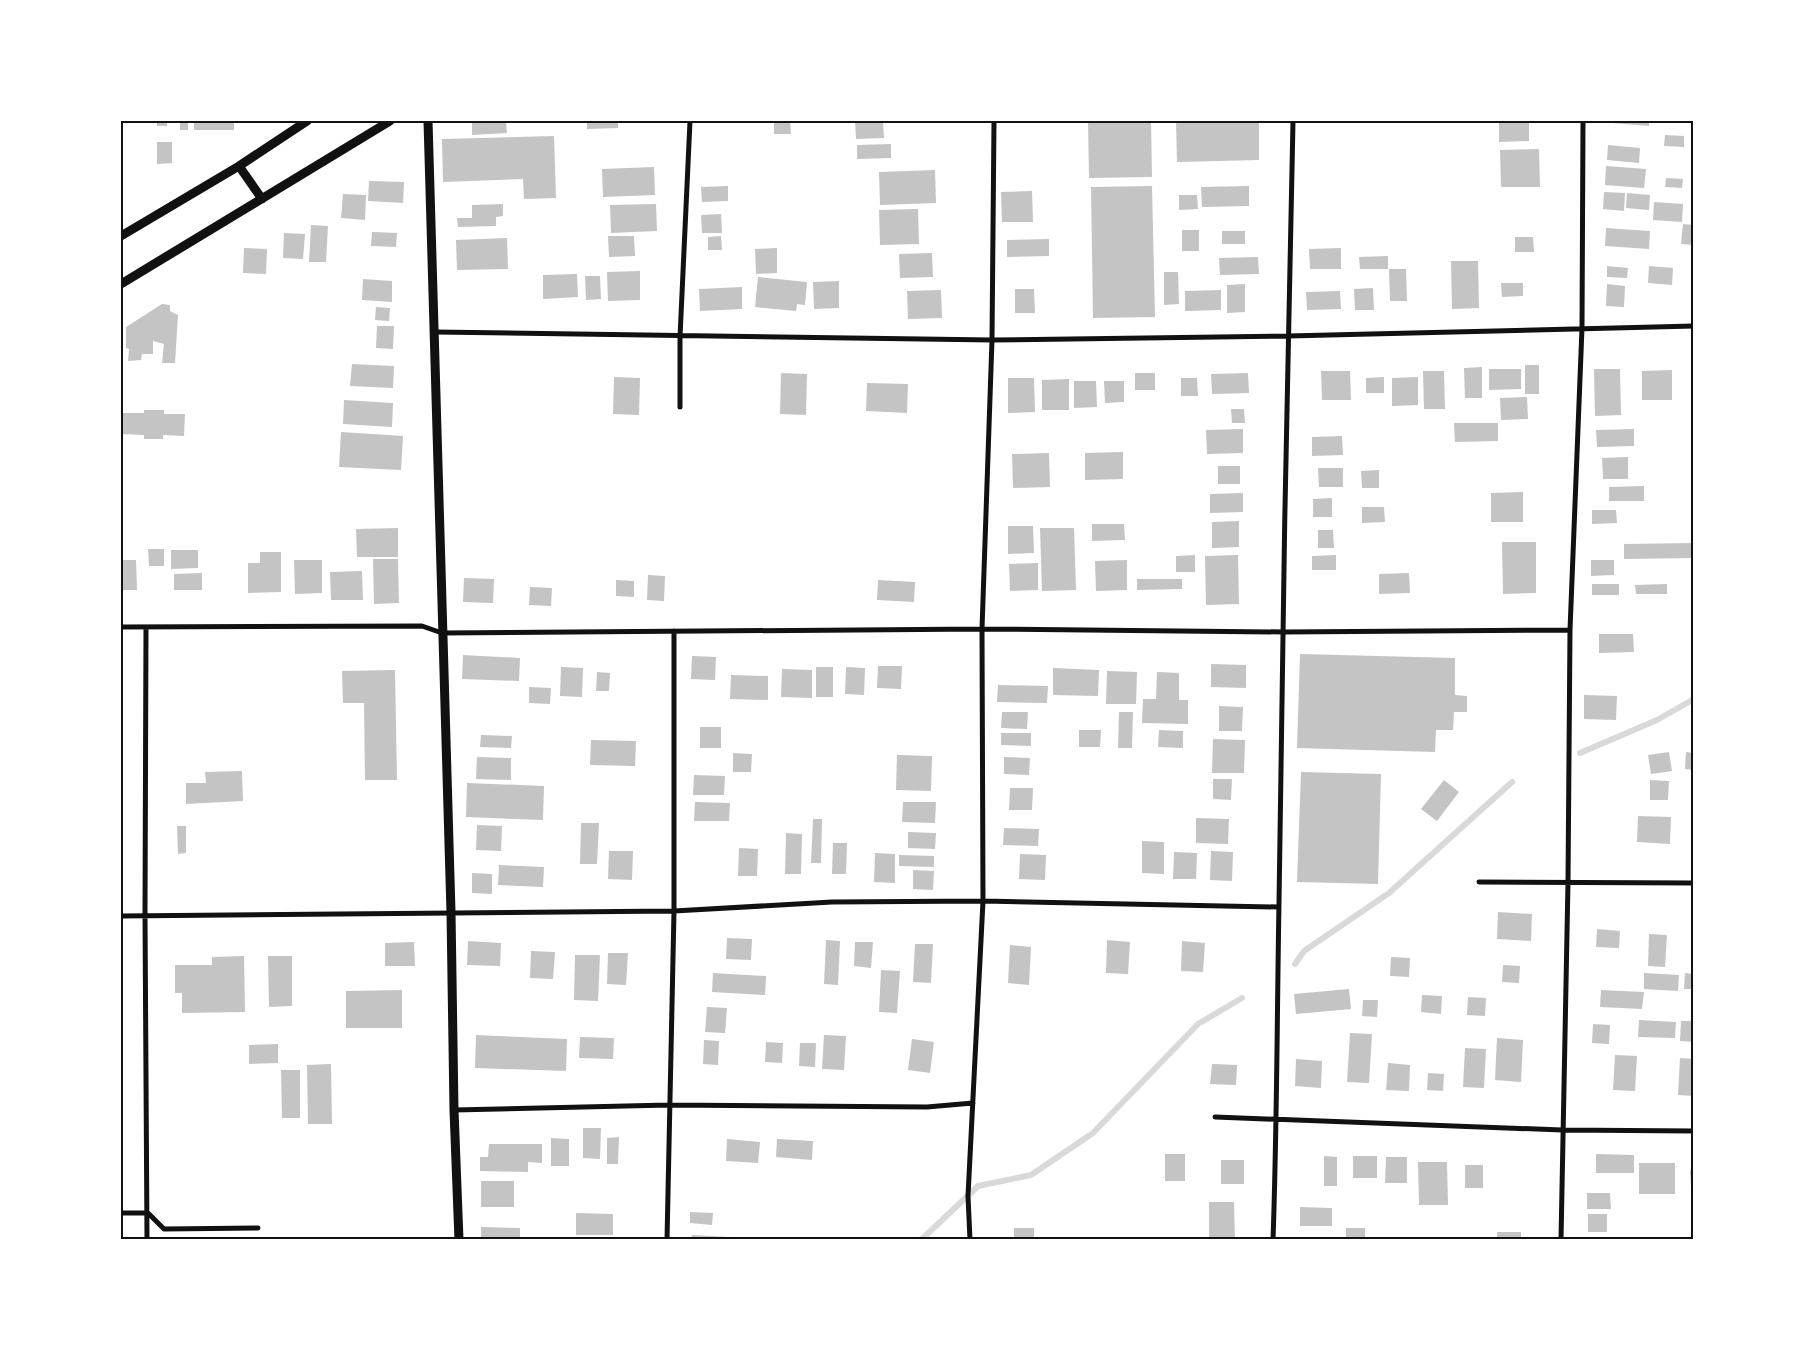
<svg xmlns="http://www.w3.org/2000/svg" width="1815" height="1361" font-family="'Source Sans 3',sans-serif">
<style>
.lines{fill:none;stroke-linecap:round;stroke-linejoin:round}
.stream{stroke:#d9d9d9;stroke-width:6}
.building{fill:#c4c4c4}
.minor{stroke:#111;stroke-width:5}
.tertiary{stroke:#111;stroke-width:9}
.neatline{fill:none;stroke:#111;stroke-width:2}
</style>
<rect width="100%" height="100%" fill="#fff"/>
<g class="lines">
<!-- stream -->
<path class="stream" d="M1580,753l77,-33 37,-21
M1295,964l9,-13 85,-58 123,-111
M921,1240l57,-54 53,-11 62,-42 105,-109 44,-26"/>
</g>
<!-- building -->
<path class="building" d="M157,121h10v5h-10z
M180,121h8v9h-8z
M194,121h40v9h-40z
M472,121h34l1,12 -35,2z
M587,121h31v7l-31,1z
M774,121h16l1,13h-17z
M855,121h28l1,17 -28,1z
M1088,121h63l1,56 -63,1z
M1176,121h83v39l-82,2z
M1499,121h30v20l-30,1z
M1612,121h37v5l-37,-3z
M1665,135l19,1v11l-20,-1z
M554,136l2,62 -32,1 -1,-20 -80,3 -1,-43z
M157,142h15v21l-15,1z
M891,144v14l-34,1v-14z
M1608,145l32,3 -1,15 -32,-3z
M1539,149l1,38h-39l-1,-37z
M1606,166l40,3 -2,19 -39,-3z
M654,167l1,28 -52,2 -1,-28z
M935,170l1,33 -56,2 -1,-33z
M1666,178l17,1 -1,9 -17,-1z
M369,181l35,1 -1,21 -35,-2z
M728,186v15l-26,1 -1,-15z
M1152,186l3,131 -62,1 -2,-131z
M1249,186v20l-47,1 -1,-20z
M1032,191l1,31h-31l-1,-30z
M1604,192l21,1 -1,18 -21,-2z
M1627,193l23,2 -1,15 -23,-2z
M343,194l23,1 -1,25 -24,-2z
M1179,195h18l1,14 -19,1z
M1654,202l29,2 -1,18 -29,-2z
M503,204v12l-7,1v9l-38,1 -1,-9h15v-13z
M656,204l1,27 -46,2 -1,-28z
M918,209l1,35 -39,1 -1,-35z
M721,214l1,19h-20l-1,-18z
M1683,224l11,1v20l-13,-1z
M311,225l17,1 -2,36h-17z
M1606,228l44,3 -1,18 -44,-3z
M1182,230h17v21h-17z
M1222,231h23v13h-23z
M372,232l25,1 -1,14 -25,-1z
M284,233l21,1 -2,25 -20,-1z
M608,236h26l1,20 -26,1z
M721,236l1,14h-14v-13z
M1515,237h18l1,15h-19z
M507,238l1,31 -51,1 -1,-30z
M1049,239v17l-42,1v-17z
M244,248l23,1 -1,25 -23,-1z
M777,248v25l-21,1 -1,-25z
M1341,248v21h-31l-1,-20z
M932,253l1,24 -33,1 -1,-24z
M1388,256v13h-28l-1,-12z
M1258,257l1,17 -39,1 -1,-17z
M1451,261h27l1,47 -27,1z
M1607,266l21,2 -1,10 -20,-1z
M1649,266l24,2 -1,17 -24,-2z
M1389,269h17l1,32h-17z
M640,271v29l-32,1 -1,-29z
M1164,272h14l1,32 -15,1z
M577,274l1,23 -35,2v-24z
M585,276h15l1,23 -15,1z
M758,277l49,5 -2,23 -8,-1 -1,7 -41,-4z
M363,279l29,2v21l-30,-2z
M839,281v27l-25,1 -1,-27z
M1501,283h22v13l-21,1z
M1245,284v28l-18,1v-28z
M1607,284l18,2 -1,21 -18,-1z
M742,287v22l-42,2 -1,-22z
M1373,288l1,22h-19l-1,-21z
M1015,289h19l1,24h-20z
M941,290l1,28 -34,1 -1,-28z
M1221,290v20l-36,1v-20z
M1340,291l1,18 -34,1 -1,-18z
M162,304l8,1v6l8,4 -3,48h-13l2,-19 -11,-3v13h-11l-1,6 -13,1 1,-12 -3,-1v-21z
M376,307l14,1 -1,13 -14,-1z
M377,326h17l-1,23 -17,-1z
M352,364l42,2 -1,22 -43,-2z
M1525,365h14v29h-14z
M1482,367v31h-17l-1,-30z
M1489,369h32v20l-32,1z
M1594,369h26l1,46 -26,1z
M1672,370v30h-30v-29z
M1321,371h29l1,29h-29z
M1423,371h21l1,38h-21z
M781,373l26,1 -1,41 -26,-1z
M1135,373h20v17h-20z
M1248,373l1,20 -37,1 -1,-20z
M614,377l26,1 -1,37 -26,-1z
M1384,377v16h-18v-15z
M1418,377v28l-26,1v-28z
M1008,378h26l1,34 -27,1z
M1181,378h16l1,18h-17z
M1069,379v31h-27v-30z
M1074,381h22l1,26 -23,1z
M1104,381h20v21l-19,1z
M867,383l41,1 -1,29 -41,-2z
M1527,397l1,22 -27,1 -1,-22z
M344,400l49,3 -1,24 -49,-3z
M1231,409h13l1,14h-13z
M144,410h20v4h21l-1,22 -21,-1v4h-19v-4l-23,-1v-21h23z
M1454,423h44v18l-43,1z
M1243,429v24l-36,1 -1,-24z
M1634,429v17l-37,1 -1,-17z
M341,432l62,4 -2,34 -62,-3z
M1342,436l1,19 -31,1v-19z
M1123,452v27l-38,1v-27z
M1049,453l1,34 -37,1 -1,-34z
M1628,457v22h-25l-1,-21z
M1218,466h22v18h-22z
M1318,468h25v19h-24z
M1379,470v18h-17l-1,-17z
M1644,486v15h-35v-14z
M1523,492v30h-32v-29z
M1243,493v19l-33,1v-19z
M1332,498v19h-19v-18z
M1362,507h22l1,15 -23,1z
M1592,510h24l1,13 -25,1z
M1239,521v26l-27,1v-26z
M1092,524h32l1,16 -33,1z
M1008,526h25l1,27 -26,1z
M398,528v29h-41l-1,-28z
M1040,528h34l2,62 -34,1z
M1318,530h15l1,18h-16z
M1502,542h34v51l-33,1z
M1694,543v15l-70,1v-15z
M148,549h16v17h-15z
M171,550h27v18l-27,1z
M260,552h21v40l-33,1v-30h12z
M1195,555v17h-19v-16z
M1238,555l1,49 -33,1 -1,-49z
M1336,555v15h-24v-14z
M373,559h25l1,44 -25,1z
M121,560h15l1,30h-16z
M294,560h28v33l-27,1z
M1127,560v30l-31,1 -1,-30z
M1591,560h23v15l-23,1z
M1038,563v27l-28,1 -1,-27z
M362,571l1,29h-32l-1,-28z
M202,573v17h-28v-16z
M1409,573l1,20 -31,1v-20z
M648,575l17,1 -1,25 -17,-1z
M464,578l30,1 -1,24 -30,-1z
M1137,579h45v10l-45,1z
M616,580l18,1v16l-18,-1z
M878,580l37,2 -1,20 -37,-2z
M1592,584h27v11h-27z
M1667,584v10h-31l-1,-9z
M530,587l22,1 -1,18 -22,-1z
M1599,634h34l1,18 -35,1z
M1300,654l155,4v37l12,1v16h-13l-1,18h-17l-1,22 -138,-4z
M463,655l57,3 -1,23 -57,-2z
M692,656l24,1 -1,23 -24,-1z
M1211,664l35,1v23l-35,-1z
M878,666h24l-1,23 -24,-1z
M561,667l22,1 -1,29 -22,-1z
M816,667h17v30h-17z
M846,667l19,1 -1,27 -19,-1z
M1053,668l46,2 -1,26 -45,-1z
M782,669l30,1v28l-31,-1z
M395,670l2,110h-32l-1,-77h-21l-1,-32z
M1107,671l30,1 -1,32h-30z
M597,672l13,1 -1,18h-13z
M1157,672l22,1v27h9v24l-46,-1 1,-24h13z
M731,675l37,1v24l-38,-1z
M998,685l50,1 -1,17 -50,-1z
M529,687l22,1 -1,16 -21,-1z
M1584,695l33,1 -1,24 -32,-1z
M1219,706l24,1 -1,24h-23z
M1002,712h26l-1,17 -26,-1z
M1119,712h14l-1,36h-14z
M700,727h21v21h-21z
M1079,730h22l-1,17h-21z
M1159,730l24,1v17l-25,-1z
M1001,733h30v13l-30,-1z
M481,735l31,1 -1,12 -31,-1z
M1213,739l32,1 -1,33h-32z
M591,740l45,1 -1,25 -45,-1z
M1669,752l3,19 -21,3 -3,-19z
M1686,752l8,1v17l-9,-1z
M733,753l19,1 -1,18h-18z
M897,755l35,1 -1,35 -35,-1z
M477,757l34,1v22l-35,-1z
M1004,757l26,1 -1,17 -25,-1z
M242,771l1,30 -57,3v-21h20l-1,-11z
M1301,772l80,2 -3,110 -81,-2z
M694,775l31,1 -1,19h-31z
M1213,779h19l-1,21 -18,-1z
M1444,780l15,12 -22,29 -16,-12z
M1650,780l19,1 -1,19h-18z
M467,783l77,3 -1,34 -77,-3z
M1010,788h23l-1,22h-23z
M695,802l35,1 -1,18h-35z
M903,802h33l-1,21 -33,-1z
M1638,816l33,1 -1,27 -33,-2z
M1196,818l33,1 -1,25 -32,-1z
M813,819h9l-1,44h-10z
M581,823h18l-2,41h-17z
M477,825l25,1 -1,25 -25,-1z
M177,826h9v27l-8,1z
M1004,828l35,1 -1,17 -35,-1z
M908,832l28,1 -1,16 -27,-1z
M786,833l16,1 -1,40h-16z
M1142,841l22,1v32l-22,-1z
M833,843h14l-1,31h-14z
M739,848l19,1 -1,27h-19z
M609,851h24l-1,29 -24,-1z
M1211,851l22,1 -1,29 -22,-1z
M1174,852l23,1 -1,26h-23z
M875,853l20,1v29l-21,-1z
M1020,854l26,1 -1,25 -26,-1z
M899,855l35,1v11l-35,-1z
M499,865l45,2 -1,20 -45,-2z
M913,870l21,1 -1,19 -20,-1z
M472,873l20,1v20l-20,-1z
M1498,912l34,2 -1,27 -34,-2z
M1597,929l23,2 -1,17 -23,-1z
M1649,934l18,1 -2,32 -17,-1z
M727,938l25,1 -1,21 -25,-1z
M826,940l14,1 -2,44 -14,-1z
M1107,940l23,2 -2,32 -22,-1z
M468,941l33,2 -1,23 -33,-1z
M1182,941l23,2 -2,29 -22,-1z
M414,942l1,24h-30v-23z
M855,942h18l-2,26 -17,-2z
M915,944h18l-2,39 -18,-1z
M1010,945l21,2 -2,38 -21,-2z
M531,951l24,1 -2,27 -23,-1z
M608,953h20l-2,32 -19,-1z
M575,955h25l-2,46 -24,-1z
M244,956l1,56 -63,1v-20h-7v-28h37v-8z
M268,956h24v50l-23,1z
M1391,957l19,1 -1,19 -19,-1z
M1503,965l17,1 -1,17 -17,-1z
M881,970l19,1 -3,42 -18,-1z
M713,973l53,3 -1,19 -53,-3z
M1644,973l35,2 -1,16 -34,-2z
M1685,973l9,1v15h-10z
M1349,989l2,20 -55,5 -2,-20z
M402,990v38h-56v-37z
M1601,990l43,2 -2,17 -42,-2z
M1422,995l20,1 -1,18 -20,-2z
M1468,997l18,1 -1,18 -18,-1z
M1363,1000h15l-1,17 -15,-1z
M707,1007l20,1 -2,25 -20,-1z
M1639,1020l37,2 -1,16 -37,-1z
M1681,1021h13v21l-14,-1z
M1593,1024l17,1 -1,19 -17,-1z
M1350,1033l22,1 -3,49 -22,-1z
M476,1035l91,4 -1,32 -91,-3z
M824,1035l22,1 -2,34 -22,-1z
M580,1037l34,1 -1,21 -34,-1z
M1497,1038l26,2 -2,42 -26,-2z
M912,1039l22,3 -4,31 -22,-3z
M704,1040l15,1 -1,24 -15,-1z
M766,1042l17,1 -1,20 -17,-1z
M800,1043h16l-1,24 -16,-1z
M278,1044v19l-29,1v-19z
M1465,1048l21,1 -2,39 -21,-1z
M1615,1055l22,1 -2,35 -22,-1z
M1680,1058l14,1v37l-16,-1z
M1296,1059l26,2 -1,27 -26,-2z
M1388,1063l22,2 -1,26 -23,-1z
M331,1064l1,60h-24l-1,-59z
M1212,1064l25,1 -1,20 -26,-1z
M281,1070h19v48h-18z
M1428,1073l16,1 -1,17 -16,-1z
M583,1128h18l-1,31 -17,-1z
M619,1137l-1,27h-11v-26z
M551,1138l18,1v27h-18z
M727,1139l33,3 -2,21 -32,-2z
M777,1139l36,2 -1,19 -36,-3z
M489,1144h53v19l-14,-1v10l-48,-1v-14h8z
M1165,1154h20v27h-20z
M1596,1154l38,1v18h-38z
M1324,1156l13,1v29h-13z
M1353,1156h24v22h-24z
M1386,1157h21v26h-22z
M1221,1160h23v24h-23z
M1418,1162h29l1,43h-29z
M1639,1163h36v31h-36z
M1465,1165h18v23h-18z
M1690,1170h4v16h-3z
M481,1181h33v26h-33z
M1587,1193h23l1,16h-24z
M1209,1202h25l1,38h-26z
M1300,1207l32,1v18h-32z
M690,1212l23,1 -1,12 -22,-2z
M576,1213l37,1v21h-37z
M1588,1214h19v18h-19z
M481,1227l39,1v12h-39z
M1014,1228h20v12h-20z
M1346,1228h19v12h-19z
M1497,1232h24v8h-24z
M692,1235l37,2v3h-38z"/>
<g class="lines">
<!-- minor -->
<path class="minor" d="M435,332l557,8 296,-4 406,-10
M680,407v-70l10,-216
M121,627l301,-1 20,7 540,-4 302,3 286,-2
M146,627l-1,288 2,325
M1479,882l215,1
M121,916l553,-5 158,-9 151,-1 295,6
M454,1110l215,-5 258,2 46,-4
M1215,1117l347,13 132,1
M121,1213h27
M148,1213l16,16 94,-1
M667,1240l7,-329v-280
M970,1240l-2,-44 15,-295 -1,-272 10,-289 2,-219
M1273,1240c4,-113 4,-225 6,-337 4,-261 7,-521 14,-782
M1561,1240l7,-358 2,-252 12,-302 1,-207"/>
<!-- tertiary -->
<path class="tertiary" d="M428,121l23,791 3,198 5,130
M239,166l23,33
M121,236l118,-70 68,-45
M121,284l269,-163"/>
</g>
<!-- border -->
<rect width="1815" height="1361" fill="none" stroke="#ffffff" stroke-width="245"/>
<rect x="122" y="122" width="1570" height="1116" class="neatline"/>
</svg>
